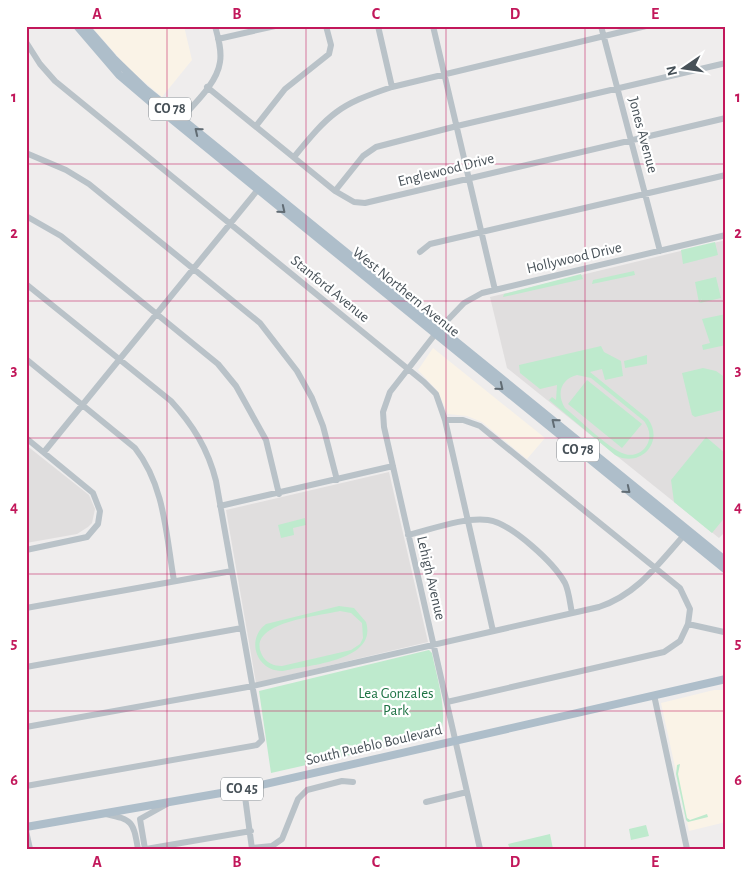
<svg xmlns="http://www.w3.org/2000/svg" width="752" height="875" font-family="'Alegreya Sans',sans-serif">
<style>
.commercial{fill:#faf3e7}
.education{fill:#e0dede}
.green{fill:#beeacd;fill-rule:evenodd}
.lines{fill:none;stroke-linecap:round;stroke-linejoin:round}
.minor{stroke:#b9c2c8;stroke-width:6}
.major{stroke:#aebeca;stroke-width:8}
.oneway{stroke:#616c74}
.grid{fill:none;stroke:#c2185b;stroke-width:1;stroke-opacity:0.55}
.labels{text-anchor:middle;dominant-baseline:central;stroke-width:4.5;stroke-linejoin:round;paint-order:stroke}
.shield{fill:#fff;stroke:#7e858a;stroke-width:1}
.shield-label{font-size:14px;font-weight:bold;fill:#475158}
.street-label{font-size:15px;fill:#475158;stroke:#fff}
.park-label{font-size:15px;fill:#1e7344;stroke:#fff}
.neatline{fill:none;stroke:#c2185b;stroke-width:2}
.grid-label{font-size:16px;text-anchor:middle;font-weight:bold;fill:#c2185b}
</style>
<rect width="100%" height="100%" fill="#efeded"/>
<!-- commercial -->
<path class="commercial" d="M91,26h93l8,34 -30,37 -34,-29z
M433,348l112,90 -18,21 -45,-37 -15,-6 -19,-2 -11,-24 -19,-20z
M714,690h12v132l-37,9 -28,-128z"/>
<!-- education -->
<path class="education" d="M726,240v291l-7,7 -212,-170 -17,-71z
M26,445l63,50 6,14 -3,14 -4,4 -11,7 -51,9z
M389,472l39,170 -172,41 -30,-173z"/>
<!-- green -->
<path class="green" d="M715,242l3,13 -35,9 -2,-14z
M634,271l1,4 -43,9 1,-4z
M581,274l2,5 -80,18 1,-3z
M716,277l5,21 -21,5 2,-5 -3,5 -4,-21z
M726,314v31l-23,5 -1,-5 8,-2 -8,-24z
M601,346l3,6 17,9 2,15 -18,4 -3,-11 -12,3 58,47c17,23 -8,50 -33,36l-66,-55 3,-3 4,3 1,-15 -17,4 -20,-16 -1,-8zM577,375l14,3 53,43c5,7 7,14 4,22 -4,9 -14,14 -23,11 -14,-3 -47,-36 -60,-46 -9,-14 -4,-29 12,-33z
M647,355v9l-22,4 -1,-7z
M703,368l13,3 10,7v31l-31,8 -3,-2 -10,-42z
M587,380l55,44 -20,24 -54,-44z
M706,437l20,17v62l-14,17 -38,-31 -3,-22z
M305,518l1,7 -13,3 1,7 -13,3 -3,-13z
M339,606l15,2 12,14c12,39 -57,43 -83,49 -26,1 -38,-31 -17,-47zM340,611l11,2 11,10 1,15 -3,6 -9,6 -69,16c-8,0 -16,-3 -20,-11 -17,-33 58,-39 78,-44z
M429,650l3,3c4,21 18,64 7,82l-168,38 -12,-82z
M680,764l-2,10 9,44 3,2 17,-6 1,3 -20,5 -2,-2 -10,-46 1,-9z
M646,825l3,11 -18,4 -2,-11z
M550,834l3,15h-43l-2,-5z"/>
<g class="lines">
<!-- minor -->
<path class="minor" d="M378,26l14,61
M433,26l62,264
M601,26l59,225
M218,39l57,-13
M26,42l14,22 15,17 369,301 12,12 9,26 48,211
M207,87l128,104 19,11 11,1 361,-85
M179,121c14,-16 38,-37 41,-59 2,-12 -2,-25 -5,-36
M256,126l29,-37 44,-35 2,-9 -5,-19
M26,153l40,17 23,14 171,139 37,48 15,27 11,28 14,54
M294,157c36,-44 44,-52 98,-70l254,-61
M335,191l28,-35 13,-9 81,-21 269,-63
M26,216l35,20 157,128 18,22 30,54 13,54
M420,252l10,-8 296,-69
M26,284l145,117c22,24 37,48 45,80l46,259 -5,5 -231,41
M26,359l109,89c30,38 31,87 39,133
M445,420h18l17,6 200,162 10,21 -2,15 36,8
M26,438l67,55 7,18 -2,13 -11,13 -61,13
M44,452l216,-265
M220,506l173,-40
M408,535c25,-6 55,-18 80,-15 23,3 66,43 77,63 4,8 5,21 7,30
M26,608l206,-37
M26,667l216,-39
M654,695l33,154
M447,702l217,-50 16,-11 8,-17
M26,727l227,-41 346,-79c39,-13 60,-44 87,-74
M244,789l8,60
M426,802l41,-10
M106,814c27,6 27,7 32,35
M26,831l4,18
M252,848l20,-2 10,-7 16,-40 9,-9 35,-9 11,1
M145,849l-5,-30 27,-15
M146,849l105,-18
M480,849l-96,-422 -1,-15 7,-20 50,-64 24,-25 18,-10 244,-58"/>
<!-- major -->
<path class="major" d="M77,26l42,49 34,29 573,466
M85,26l28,32 32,31 581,472
M26,827l218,-38 482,-110"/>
</g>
<!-- one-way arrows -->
<defs><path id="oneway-chevron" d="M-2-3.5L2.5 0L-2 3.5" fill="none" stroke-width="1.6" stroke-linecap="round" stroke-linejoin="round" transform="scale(1.25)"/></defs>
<g class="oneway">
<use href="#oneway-chevron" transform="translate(198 131) rotate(-141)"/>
<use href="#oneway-chevron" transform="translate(282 210) rotate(39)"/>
<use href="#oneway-chevron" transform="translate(500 387) rotate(39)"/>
<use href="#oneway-chevron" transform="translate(555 422) rotate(-141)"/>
<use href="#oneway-chevron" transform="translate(627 490) rotate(39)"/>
</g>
<!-- grid -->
<path class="grid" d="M167,26v823M306,26v823M446,26v823M585,26v823M26,164h700M26,301h700M26,438h700M26,574h700M26,711h700"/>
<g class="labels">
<!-- shield labels -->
<g class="shield">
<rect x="149" y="97.5" width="42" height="23" rx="4"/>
<rect x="557" y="438.5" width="42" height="23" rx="4"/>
<rect x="221" y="777.5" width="42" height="23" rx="4"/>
</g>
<g class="shield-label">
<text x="170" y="109">CO 78</text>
<text x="578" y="450">CO 78</text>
<text x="242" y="789">CO 45</text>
</g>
<!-- street labels -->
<g class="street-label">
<text transform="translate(643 135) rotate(75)">Jones Avenue</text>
<text transform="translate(446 170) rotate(-14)">Englewood Drive</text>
<text transform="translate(574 258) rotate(-13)">Hollywood Drive</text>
<text transform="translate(330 289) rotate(39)">Stanford Avenue</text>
<text transform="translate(406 292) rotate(39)">West Northern Avenue</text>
<text transform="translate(431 578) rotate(77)">Lehigh Avenue</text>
<text transform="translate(374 745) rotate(-13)">South Pueblo Boulevard</text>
</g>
<!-- park labels -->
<g class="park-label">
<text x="396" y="693">Lea Gonzales<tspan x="396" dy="17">Park</tspan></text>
</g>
</g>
<!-- border -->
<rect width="752" height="875" fill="none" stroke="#ffffff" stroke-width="55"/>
<!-- north arrow -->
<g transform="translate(684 68) rotate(257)" stroke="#ffffff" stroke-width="4" paint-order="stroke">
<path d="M0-4L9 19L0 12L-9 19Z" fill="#475158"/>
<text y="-8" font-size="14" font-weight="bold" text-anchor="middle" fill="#475158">N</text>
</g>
<rect x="28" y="28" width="696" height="820" class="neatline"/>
<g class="grid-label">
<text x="97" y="19">A</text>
<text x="237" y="19">B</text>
<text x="376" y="19">C</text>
<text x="515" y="19">D</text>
<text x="655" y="19">E</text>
<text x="14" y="102">1</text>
<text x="738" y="102">1</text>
<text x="14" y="238">2</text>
<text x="738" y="238">2</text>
<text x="14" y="375">3</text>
<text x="738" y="375">3</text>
<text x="14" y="512">4</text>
<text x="738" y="512">4</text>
<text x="14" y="648">5</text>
<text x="738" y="648">5</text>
<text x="14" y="785">6</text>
<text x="738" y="785">6</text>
<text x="97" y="867">A</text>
<text x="237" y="867">B</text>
<text x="376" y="867">C</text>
<text x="515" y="867">D</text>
<text x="655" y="867">E</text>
</g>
</svg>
